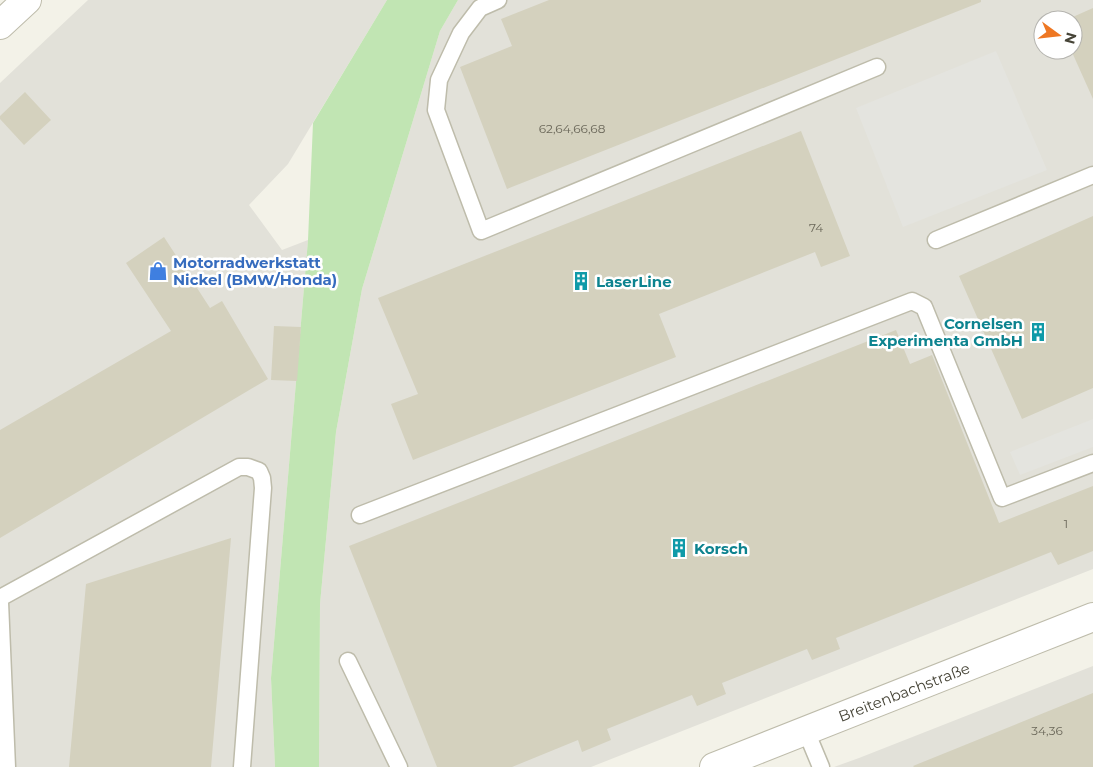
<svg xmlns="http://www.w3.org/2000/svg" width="1093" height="767" font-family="Montserrat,sans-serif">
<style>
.industrial{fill:#e2e1d9;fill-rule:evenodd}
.green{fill:#c1e5b3}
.parking{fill:#e4e4df}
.building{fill:#d4d1be}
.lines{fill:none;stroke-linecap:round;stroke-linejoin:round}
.service-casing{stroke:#bebcab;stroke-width:19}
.minor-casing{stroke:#bebcab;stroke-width:30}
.service{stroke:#fff;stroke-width:16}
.minor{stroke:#fff;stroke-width:28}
.labels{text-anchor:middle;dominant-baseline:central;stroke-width:5;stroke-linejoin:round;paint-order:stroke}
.number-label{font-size:12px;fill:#6a6759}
.shop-label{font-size:15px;font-weight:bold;fill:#366cbe;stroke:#fff;text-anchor:start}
.culture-label{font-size:15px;font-weight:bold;fill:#0d838f;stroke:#fff;text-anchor:start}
.street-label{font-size:15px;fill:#464437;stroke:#fff}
</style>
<rect width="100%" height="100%" fill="#f3f2e8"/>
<!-- industrial -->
<path class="industrial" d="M88,0h299l-99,164 -39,41 33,45 26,-10 -37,438 4,89h-275v-684z
M458,0h635v569l-502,198h-272l1,-163 16,-172 26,-143 78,-258zM1043,20h30v30h-30z
M1093,666v101h-259l25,-9z"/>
<!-- green -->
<path class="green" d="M387,0h71l-18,31 -78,258 -26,143 -16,172 -1,163h-44l-4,-89 37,-438 5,-117z"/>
<!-- parking -->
<path class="parking" d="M996,51l51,119 -144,57 -47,-119z
M1093,419v28l-73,28 -10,-23z"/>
<!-- building -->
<path class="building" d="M549,0h432v2l-474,187 -47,-122 52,-21 -11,-27z
M1093,8v91l-22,-49h2v-30h-7z
M25,92l26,28 -27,25 -24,-26v-3z
M801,131l49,125 -29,11 -6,-15 -156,62 17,43 -263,103 -22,-56 27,-10 -40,-96z
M1093,216v172l-71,31 -63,-143z
M164,237l46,71 12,-7 46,78 -268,159v-108l171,-99 -45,-68z
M274,326l27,1 -4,54 -26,-1z
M896,330l14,34 22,-9 67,168 94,-37v65l-35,14 -7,-13 -215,86 4,11 -28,11 -5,-11 -85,34 4,11 -29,12 -5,-11 -85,34 4,11 -29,12 -4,-12 -66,27h-75l-88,-221z
M231,538l-20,229h-142l17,-183z
M1093,693v74h-179l-1,-1z"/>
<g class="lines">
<!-- service casing -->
<g class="service-casing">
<path id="service" d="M498,0l-18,8 -19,25 -22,47 -3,30 45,121 396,-164
M936,240l157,-65
M360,515l552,-214 12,6 78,191 91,-35
M0,598l239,-131h9l11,4 3,7 1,10 -21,279
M0,602l7,165
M348,661l51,106
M806,731l15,36"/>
</g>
<!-- minor casing -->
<g class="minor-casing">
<path id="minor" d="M0,25l27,-25
M714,767l379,-150"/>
</g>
<!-- service -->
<use href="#service" class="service"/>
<!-- minor -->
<use href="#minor" class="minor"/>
</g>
<!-- icons -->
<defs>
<g id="shop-bare" transform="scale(1.5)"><path d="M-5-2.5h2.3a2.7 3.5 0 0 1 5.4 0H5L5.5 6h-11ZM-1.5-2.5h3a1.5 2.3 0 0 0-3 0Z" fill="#3f7fe0" stroke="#fff" stroke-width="2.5" paint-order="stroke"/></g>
<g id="building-bare" transform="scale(1.5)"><path d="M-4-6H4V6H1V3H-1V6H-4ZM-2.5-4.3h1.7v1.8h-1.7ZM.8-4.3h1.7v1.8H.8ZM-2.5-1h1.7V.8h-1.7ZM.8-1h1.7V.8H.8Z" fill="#0f9aa8" stroke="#fff" stroke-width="2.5" paint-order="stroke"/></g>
</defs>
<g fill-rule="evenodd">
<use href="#shop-bare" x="158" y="271"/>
<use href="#building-bare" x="581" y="281"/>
<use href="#building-bare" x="1038" y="332"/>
<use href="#building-bare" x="679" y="548"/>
</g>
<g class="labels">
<!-- number labels -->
<g class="number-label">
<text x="572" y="128">62,64,66,68</text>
<text x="816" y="227">74</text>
<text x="1066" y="523">1</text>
<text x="1047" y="730">34,36</text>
</g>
<!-- shop labels -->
<g class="shop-label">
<text x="173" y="262">Motorradwerkstatt<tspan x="173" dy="17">Nickel (BMW/Honda)</tspan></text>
</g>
<!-- culture labels -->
<g class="culture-label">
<text x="596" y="281">LaserLine</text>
<text x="1023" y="323" text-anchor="end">Cornelsen<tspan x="1023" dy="17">Experimenta GmbH</tspan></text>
<text x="694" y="548">Korsch</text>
</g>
<!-- street labels -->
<g class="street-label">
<text transform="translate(904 692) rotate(-21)">Breitenbachstraße</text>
</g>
</g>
<!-- north arrow -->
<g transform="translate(1058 35) rotate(105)"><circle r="24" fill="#ffffff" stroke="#b5b4af"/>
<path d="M0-4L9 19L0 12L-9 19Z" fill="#ee7723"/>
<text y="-8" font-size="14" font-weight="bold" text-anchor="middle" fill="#464437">N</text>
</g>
</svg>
